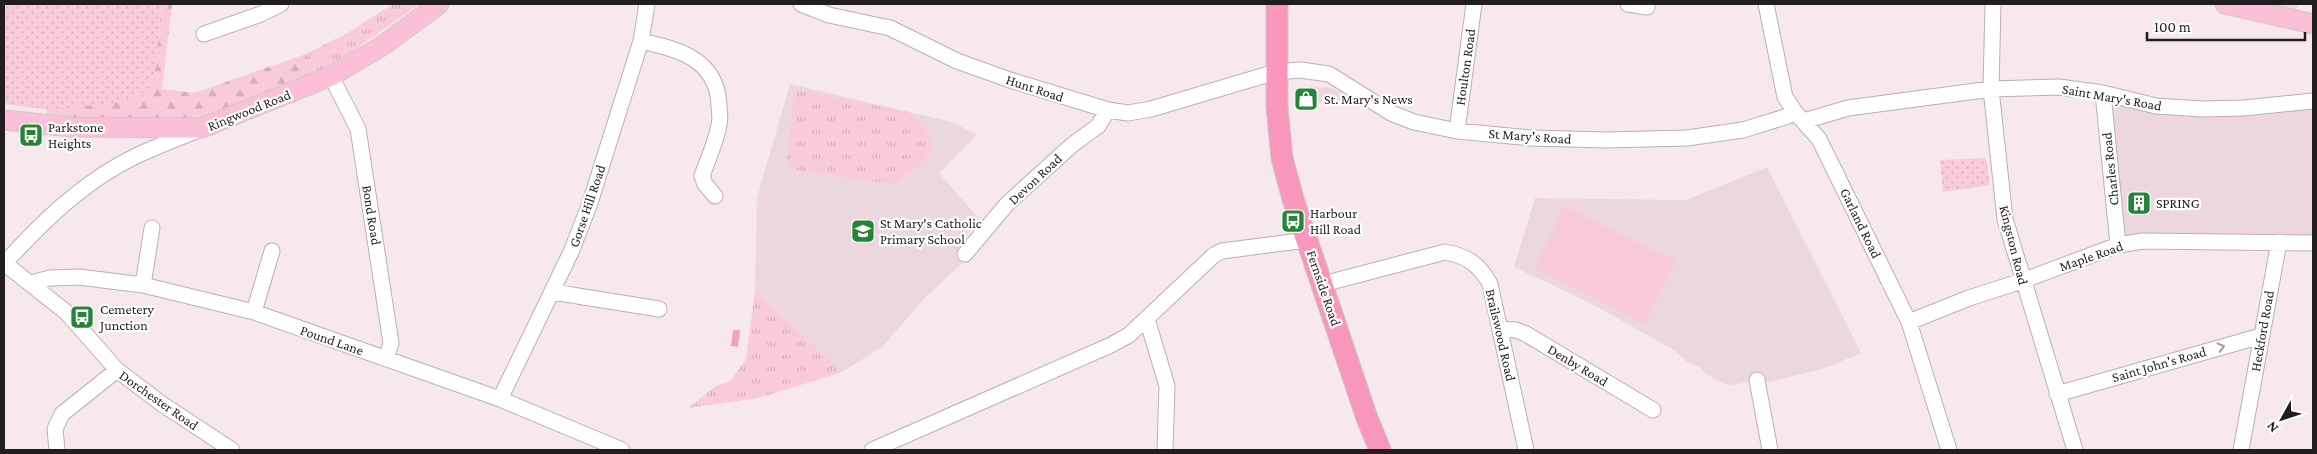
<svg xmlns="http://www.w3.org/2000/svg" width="2317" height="454" font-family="'Crimson Pro',serif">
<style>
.built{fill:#edd7de}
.grass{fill:url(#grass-tufts)}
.forest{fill:url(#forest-firs)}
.park{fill:url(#park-dots)}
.garden{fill:#f9cbda}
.water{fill:#f6a1c0}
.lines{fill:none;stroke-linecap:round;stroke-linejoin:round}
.minor-casing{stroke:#bcafb3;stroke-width:17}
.major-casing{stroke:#cac9c9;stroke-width:21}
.highway-casing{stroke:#cac9c9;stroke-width:23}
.minor{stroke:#fff;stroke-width:15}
.major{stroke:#fbc0d7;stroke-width:19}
.highway{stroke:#f996bc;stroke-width:21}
.oneway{stroke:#9c999a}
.labels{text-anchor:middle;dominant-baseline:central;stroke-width:4.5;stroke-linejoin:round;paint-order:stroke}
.street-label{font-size:14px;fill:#221d1f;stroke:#fff}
.poi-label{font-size:14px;fill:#221d1f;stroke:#fff;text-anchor:start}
</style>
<defs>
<pattern id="grass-tufts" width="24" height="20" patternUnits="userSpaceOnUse" patternTransform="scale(1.25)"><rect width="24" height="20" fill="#f9cbda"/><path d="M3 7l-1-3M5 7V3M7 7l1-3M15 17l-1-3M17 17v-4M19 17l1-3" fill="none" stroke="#d5aebb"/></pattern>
<pattern id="forest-firs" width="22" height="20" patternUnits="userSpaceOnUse" patternTransform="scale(1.25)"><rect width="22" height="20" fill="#f9cbda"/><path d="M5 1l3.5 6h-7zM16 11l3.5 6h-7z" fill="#d5aebb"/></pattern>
<pattern id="park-dots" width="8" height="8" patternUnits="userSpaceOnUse" patternTransform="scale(1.25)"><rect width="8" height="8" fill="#f9cbda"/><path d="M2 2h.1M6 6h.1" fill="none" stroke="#d5aebb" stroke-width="1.8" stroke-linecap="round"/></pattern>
</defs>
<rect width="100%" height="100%" fill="#f6e8ed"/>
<!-- built -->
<path class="built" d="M2225,4h73l-4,16z
M790,84l162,38 25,13 -38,38 40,46 -21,27 7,8v6l-42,40 -41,47 -40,25 -87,-81 2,-93z
M1311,86l20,2 32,15 -70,-2 7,-8z
M2103,93l53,13 157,-5v143l-195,1z
M1767,167l94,186 -36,15 -56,14h-21l-15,3 -8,-1 -18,-9 -6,-7 -14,-6 -13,-12 -82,-46 -78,-37 21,-69 151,2z"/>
<!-- grass -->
<path class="grass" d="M393,4h27l-103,72 -11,-22 43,-22z
M795,89l113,23c13,11 22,20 24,37l-11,15 -28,20 -104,-15 -3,-6z
M755,291l87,81 -83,26 -71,10 29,-23 12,-2 17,-24z"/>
<!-- forest -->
<path class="forest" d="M161,4h11l-10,85 32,4 112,-39 11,22 -116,45 -155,-4 1,-8 102,-19 7,-24z"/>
<!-- park -->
<path class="park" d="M4,4h157l-5,62 -7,24 -26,12 -72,8 -47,-6z
M1986,158l4,27 -47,7 -3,-32z"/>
<!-- garden -->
<path class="garden" d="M1564,206l112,55 -31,63 -111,-56z"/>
<!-- water -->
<path class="water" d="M733,330h7l-2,17 -7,-1z"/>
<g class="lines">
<!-- minor casing -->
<g class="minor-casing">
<path id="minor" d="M801,4l28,11 61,13 67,33 53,19 98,30 20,3 23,-4 125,-37 24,-2 29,4 62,39 23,9 43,9 74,7 75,2 81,-2 56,-8 45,-14 7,-4
M1628,4l19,3
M1766,4l19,93 10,15 24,27 90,183 40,128
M1993,4l-2,85 14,130 70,231
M204,34l57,-20 20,-10
M641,41c37,8 76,18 78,64 0,6 2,14 0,20 -3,17 -11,34 -17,51l3,8 10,12
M331,76l27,53 33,214 -5,16
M2103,93l15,152
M1804,121l44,-13 143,-19 68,-2 44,6 53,13 46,3 41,-1 70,-7
M1457,131l17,-127
M965,254l42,-50 65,-59 26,-19 10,-16
M4,263l62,49 51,58 45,34 70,46
M4,264c39,-43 81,-84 134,-109 20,-9 40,-17 60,-25
M31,283l19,-5 29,-1 64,8 111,27 246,87 122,51
M1323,284l122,-32c22,4 34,12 45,32l36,166
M143,285l9,-57
M553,292l106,17
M254,312l18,-61
M1147,319l20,67 -2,64
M1909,322l60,-24 53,-17 96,-36 25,-4 170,2
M1500,329l16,1 10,4 127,76
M1757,380l13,70
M2057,394l204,-58
M500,399l71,-147 18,-46 52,-165 6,-37
M57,450l-2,-21 7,-15 55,-44
M872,450l239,-105 18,-10 85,-80 8,-4 85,-11
M2241,450l38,-208"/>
</g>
<!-- major casing -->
<g class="major-casing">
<path id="major" d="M2225,4l88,20
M4,120l67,7 131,1 129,-52 51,-30 57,-42"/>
</g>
<!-- highway casing -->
<g class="highway-casing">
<path id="highway" d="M1277,4v103l5,51 11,41 74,219 13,32"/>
</g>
<!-- minor -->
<use href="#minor" class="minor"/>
<!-- major -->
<use href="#major" class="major"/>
<!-- highway -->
<use href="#highway" class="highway"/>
</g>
<!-- one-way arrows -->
<defs><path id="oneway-chevron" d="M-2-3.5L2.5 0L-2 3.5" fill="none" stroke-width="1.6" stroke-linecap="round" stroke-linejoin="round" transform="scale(1.25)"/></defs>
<use class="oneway" href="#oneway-chevron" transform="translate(2221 347) rotate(-15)"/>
<!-- icons -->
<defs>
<g id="shop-square" transform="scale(1.25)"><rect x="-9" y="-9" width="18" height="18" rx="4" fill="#268436" stroke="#fff"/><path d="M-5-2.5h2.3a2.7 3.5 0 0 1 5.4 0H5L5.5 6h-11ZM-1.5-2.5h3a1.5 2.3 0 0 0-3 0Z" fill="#fff"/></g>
<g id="bus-square" transform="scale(1.25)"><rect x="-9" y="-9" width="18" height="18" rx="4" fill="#268436" stroke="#fff"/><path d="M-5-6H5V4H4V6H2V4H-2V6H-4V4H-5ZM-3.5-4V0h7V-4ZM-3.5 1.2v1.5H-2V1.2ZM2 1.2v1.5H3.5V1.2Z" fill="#fff"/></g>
<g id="building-square" transform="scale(1.25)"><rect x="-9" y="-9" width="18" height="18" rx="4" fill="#268436" stroke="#fff"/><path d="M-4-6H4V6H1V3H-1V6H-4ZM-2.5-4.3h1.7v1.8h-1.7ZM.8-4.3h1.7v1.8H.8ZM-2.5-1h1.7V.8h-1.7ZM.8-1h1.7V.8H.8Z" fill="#fff"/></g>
<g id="school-square" transform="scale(1.25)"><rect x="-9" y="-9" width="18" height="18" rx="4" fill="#268436" stroke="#fff"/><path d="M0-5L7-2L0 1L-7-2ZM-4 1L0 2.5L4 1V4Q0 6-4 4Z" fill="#fff"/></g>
</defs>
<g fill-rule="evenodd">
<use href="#shop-square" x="1306" y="99"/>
<use href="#bus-square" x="31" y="135"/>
<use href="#building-square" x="2139" y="203"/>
<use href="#bus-square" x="1293" y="221"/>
<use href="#school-square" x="863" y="231"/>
<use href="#bus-square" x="82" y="317"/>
</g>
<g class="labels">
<!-- street labels -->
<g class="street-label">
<text transform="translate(1465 67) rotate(-82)">Houlton Road</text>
<text transform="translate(1035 88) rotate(18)">Hunt Road</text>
<text transform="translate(2112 97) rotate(10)">Saint Mary's Road</text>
<text transform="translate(249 110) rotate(-22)">Ringwood Road</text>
<text transform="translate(1530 136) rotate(4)">St Mary's Road</text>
<text transform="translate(2110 169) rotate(-96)">Charles Road</text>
<text transform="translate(1035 179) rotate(-43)">Devon Road</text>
<text transform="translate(587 206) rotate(-71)">Gorse Hill Road</text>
<text transform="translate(372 215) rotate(81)">Bond Road</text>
<text transform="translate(1861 223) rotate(64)">Garland Road</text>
<text transform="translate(2014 245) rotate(76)">Kingston Road</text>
<text transform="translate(2091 256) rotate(-19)">Maple Road</text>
<text transform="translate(1324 288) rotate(71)">Fernside Road</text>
<text transform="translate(2262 331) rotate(-80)">Heckford Road</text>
<text transform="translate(1501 335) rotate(77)">Brailswood Road</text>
<text transform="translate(332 340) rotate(19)">Pound Lane</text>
<text transform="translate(2159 364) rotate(-16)">Saint John's Road</text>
<text transform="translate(1578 365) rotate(31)">Denby Road</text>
<text transform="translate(159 400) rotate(35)">Dorchester Road</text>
</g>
<!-- poi labels -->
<g class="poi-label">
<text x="1324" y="99">St. Mary's News</text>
<text x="48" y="127">Parkstone<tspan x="48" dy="16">Heights</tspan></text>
<text x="2156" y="203">SPRING</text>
<text x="1310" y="213">Harbour<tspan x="1310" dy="16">Hill Road</tspan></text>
<text x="880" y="223">St Mary's Catholic<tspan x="880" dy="16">Primary School</tspan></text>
<text x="100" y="309">Cemetery<tspan x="100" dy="16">Junction</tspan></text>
</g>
</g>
<!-- border -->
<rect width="2317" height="454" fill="none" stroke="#221d1f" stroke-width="10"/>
<!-- north arrow -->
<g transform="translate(2282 419) rotate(230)" stroke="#ffffff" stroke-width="4" paint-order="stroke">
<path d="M0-4L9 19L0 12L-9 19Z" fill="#221d1f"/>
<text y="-8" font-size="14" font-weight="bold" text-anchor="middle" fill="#221d1f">N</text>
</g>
<!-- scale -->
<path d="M2147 32v8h158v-8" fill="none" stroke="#221d1f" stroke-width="2.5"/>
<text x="2154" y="32" font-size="15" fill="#221d1f" stroke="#ffffff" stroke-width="4" paint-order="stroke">100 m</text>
</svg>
